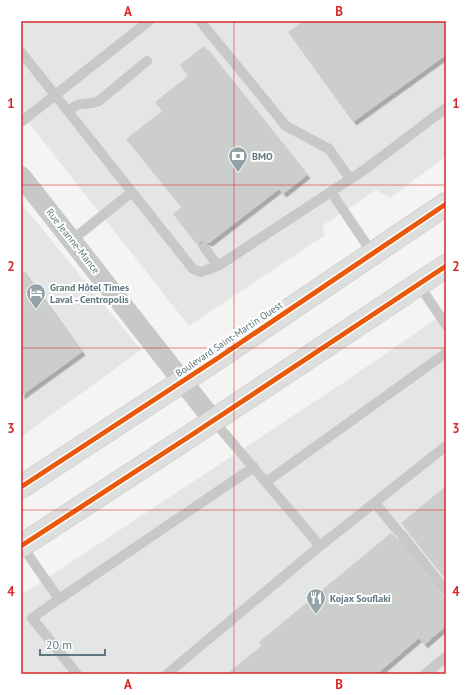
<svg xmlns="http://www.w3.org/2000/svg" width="467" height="695" font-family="'PT Sans',sans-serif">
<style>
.built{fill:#e4e6e5}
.building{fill:#cccece;filter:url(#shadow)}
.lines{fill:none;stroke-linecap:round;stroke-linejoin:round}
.secondary-casing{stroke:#d1d2d3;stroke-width:24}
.lane{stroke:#c7c9c9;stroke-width:10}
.street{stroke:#c7c9c9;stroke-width:20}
.secondary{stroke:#dddede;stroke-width:22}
.cycleway-casing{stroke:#fff;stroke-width:8}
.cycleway{stroke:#e8590c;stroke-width:5}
.grid{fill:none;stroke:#d62828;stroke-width:1;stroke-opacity:0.55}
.labels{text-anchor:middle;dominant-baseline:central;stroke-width:4;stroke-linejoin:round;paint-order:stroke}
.poi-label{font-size:10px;font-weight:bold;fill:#5f777f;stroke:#fff;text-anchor:start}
.street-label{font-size:10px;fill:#5f777f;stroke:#fff}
.neatline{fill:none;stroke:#d62828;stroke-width:1.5}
.grid-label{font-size:13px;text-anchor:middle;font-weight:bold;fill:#d62828}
</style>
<defs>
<filter id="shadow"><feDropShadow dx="3.5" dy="3.5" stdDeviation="0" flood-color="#0004"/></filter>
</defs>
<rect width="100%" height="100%" fill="#f5f4f3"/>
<!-- built -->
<path class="built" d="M21,21h425v135l-56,42 -14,-8 -54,36 3,9 -136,91 -168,-213z
M21,203l120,147 -120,87z
M446,312v362h-425v-79l325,-214z"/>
<!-- building -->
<path class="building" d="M303,21h143v34l-93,67 -65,-90z
M204,46l103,129 -24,19 -4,-5 -70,54 -6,-2 -3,1 -2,4 -25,-32 8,-7 -55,-68 36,-28 -7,-9 33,-26 -8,-11z
M21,268l61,84 -61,44z
M446,486v94l-45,-57z
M391,533l5,4 45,58 5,2v29l-22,19 -5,-7 -42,36h-150l34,-28 -2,-4z"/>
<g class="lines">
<!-- secondary casing -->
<g class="secondary-casing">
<path id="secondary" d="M21,487l197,-129 228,-154
M21,546l169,-110 256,-170"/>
</g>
<!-- lane -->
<path class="lane" d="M200,21l86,105 43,23 21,30
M21,52l172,217 8,3 17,-6 146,-96 82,-62
M68,111c4,-3 9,-7 14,-7 7,-1 11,0 17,-3l48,-40
M21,122l128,-101
M331,192l42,62
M72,240l60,-48
M204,247l14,19
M419,285l27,40
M213,420l107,126
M266,482l180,-129
M375,503l23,28
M402,535l44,56
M22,546l37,53 195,-132
M59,599l-27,19 45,56
M167,674l153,-128 126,-100
M425,674l21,-17"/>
<!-- street -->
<path class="street" d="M21,176l192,244"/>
<!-- secondary -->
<use href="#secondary" class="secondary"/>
<!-- cycleway casing -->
<g class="cycleway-casing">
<path id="cycleway" d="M21,487l197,-129 228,-154
M21,546l169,-110 256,-170"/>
</g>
<!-- cycleway -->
<use href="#cycleway" class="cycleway"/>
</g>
<!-- grid -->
<path class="grid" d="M234,21v653M21,185h425M21,348h425M21,510h425"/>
<!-- icons -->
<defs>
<g id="bank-pin" transform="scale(1)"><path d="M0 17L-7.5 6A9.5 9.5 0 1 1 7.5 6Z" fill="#94a3a8" stroke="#fff"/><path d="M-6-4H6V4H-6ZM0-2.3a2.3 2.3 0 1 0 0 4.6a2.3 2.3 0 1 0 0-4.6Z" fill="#fff"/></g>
<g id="hotel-pin" transform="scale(1)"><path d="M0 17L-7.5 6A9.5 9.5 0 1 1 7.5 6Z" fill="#94a3a8" stroke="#fff"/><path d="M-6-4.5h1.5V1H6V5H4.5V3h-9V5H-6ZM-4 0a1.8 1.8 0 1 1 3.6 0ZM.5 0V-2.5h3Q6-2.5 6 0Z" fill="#fff"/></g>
<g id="restaurant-pin" transform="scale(1)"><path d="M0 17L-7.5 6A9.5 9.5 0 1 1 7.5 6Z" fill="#94a3a8" stroke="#fff"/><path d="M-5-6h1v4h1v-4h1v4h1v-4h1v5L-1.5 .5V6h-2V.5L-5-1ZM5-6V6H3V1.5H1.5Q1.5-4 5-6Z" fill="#fff"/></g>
</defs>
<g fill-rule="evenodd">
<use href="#bank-pin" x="238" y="156"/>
<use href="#hotel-pin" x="36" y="293"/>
<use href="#restaurant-pin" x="316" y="598"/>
</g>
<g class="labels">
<!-- poi labels -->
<g class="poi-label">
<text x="252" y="156">BMO</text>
<text x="50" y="287">Grand Hôtel Times<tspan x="50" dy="12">Laval - Centropolis</tspan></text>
<text x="330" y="598">Kojax Souflaki</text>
</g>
<!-- street labels -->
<g class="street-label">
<text transform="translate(73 241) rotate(52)">Rue Jeanne-Mance</text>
<text transform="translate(229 339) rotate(-34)">Boulevard Saint-Martin Ouest</text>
</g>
</g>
<!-- border -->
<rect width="467" height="695" fill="none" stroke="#ffffff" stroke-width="44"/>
<!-- scale -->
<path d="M40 649v6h65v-6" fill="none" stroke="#5f777f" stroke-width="2"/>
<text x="46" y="649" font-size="12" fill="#5f777f" stroke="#ffffff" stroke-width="3" paint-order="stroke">20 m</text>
<rect x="22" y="22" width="423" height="651" class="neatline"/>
<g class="grid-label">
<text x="128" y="16">A</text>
<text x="339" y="16">B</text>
<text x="11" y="108">1</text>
<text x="456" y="108">1</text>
<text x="11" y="271">2</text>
<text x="456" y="271">2</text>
<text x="11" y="433">3</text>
<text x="456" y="433">3</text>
<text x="11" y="596">4</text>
<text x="456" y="596">4</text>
<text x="128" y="689">A</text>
<text x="339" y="689">B</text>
</g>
</svg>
